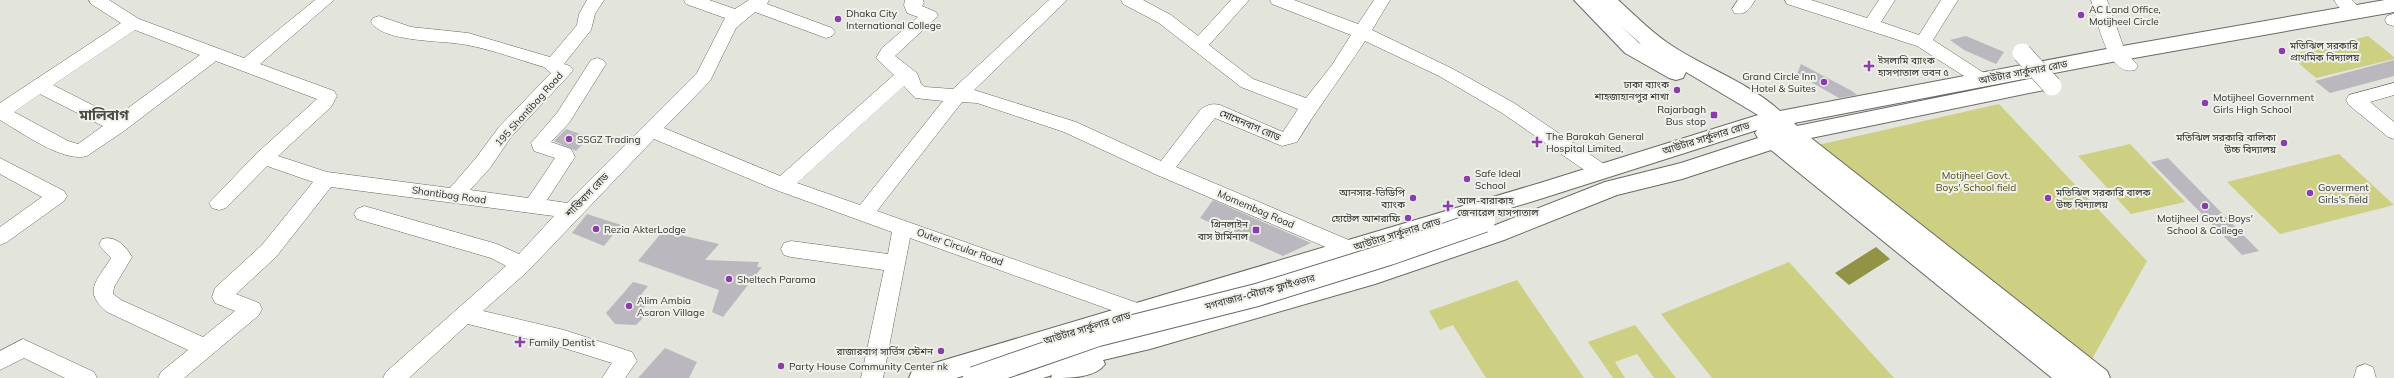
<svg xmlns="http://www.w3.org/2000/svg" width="2394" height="378" font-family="Mulish,'Noto Sans Bengali',sans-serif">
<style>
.green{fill:#cdcf82}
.water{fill:#929345}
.building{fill:#bbb7be}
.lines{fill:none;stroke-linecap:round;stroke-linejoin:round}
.minor-casing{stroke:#6a6a64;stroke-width:1}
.major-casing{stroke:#6a6a64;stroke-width:2}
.minor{fill:#fff;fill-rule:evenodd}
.major{fill:#fff;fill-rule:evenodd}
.minor-bridge-casing{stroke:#6a6a64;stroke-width:20;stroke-linecap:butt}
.major-bridge-casing{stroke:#6a6a64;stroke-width:24;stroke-linecap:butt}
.minor-bridge{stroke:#fff;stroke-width:19}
.major-bridge{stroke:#fff;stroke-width:22}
.poi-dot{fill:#8b3cad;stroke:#f0f1ea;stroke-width:1.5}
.labels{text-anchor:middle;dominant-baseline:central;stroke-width:4;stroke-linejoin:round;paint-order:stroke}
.poi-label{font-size:10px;fill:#31312f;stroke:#f0f1ea;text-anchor:start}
.street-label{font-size:10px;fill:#31312f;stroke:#f0f1ea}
.park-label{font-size:10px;fill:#4d4d11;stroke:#f0f1ea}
.district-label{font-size:14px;font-weight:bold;fill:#4b4b45;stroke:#f0f1ea}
</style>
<rect width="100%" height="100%" fill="#e3e4dc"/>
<!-- green -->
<path class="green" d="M2368,36l26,21v2l-78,19 -27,-23z
M1999,104l148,157 -55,98 -274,-214z
M2130,144l55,58 -54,12 -53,-58z
M2339,154l55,51 -114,29 -53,-52z
M1789,262l105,116h-182l-51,-64z
M1517,280l67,98h-98l-33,-53 -13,5 -11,-19z
M1635,325l41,53h-22l-17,-24 -22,8 10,16h-12l-25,-36z"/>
<!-- water -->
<path class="water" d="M1876,247l14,12 -41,26 -14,-12z"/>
<!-- building -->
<path class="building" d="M1966,36l38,16 -8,12 -32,-14 -14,-10z
M2394,60v16l-64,17 -15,-12z
M1801,64l51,27 5,4 -18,3 -42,-24z
M566,129l23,8 -13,14 -22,-10z
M2168,158l91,93 -17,4 -91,-93z
M1213,200l98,43 -28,13 -83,-38z
M587,214l34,11 -17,21 -32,-13z
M663,231l56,13 -14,16 54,2 -2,5h5l-39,50 -11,-5 7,-22 -81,-29z
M633,282l15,4 -8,10 12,3 -14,14 6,4 -8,8 -21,-1 -9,-11z
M665,348l32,14 -8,16h-51z"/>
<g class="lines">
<!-- minor casing -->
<g class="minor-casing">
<path id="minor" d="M89,0h20l30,19 105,39 71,-58h19l-74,64 74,27 3,5 -6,11 -53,49 49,16 123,16 26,-30 23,-31 52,-54 -7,-6c-25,-7 -50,-17 -77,-22 -22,-5 -84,-2 -96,-23l2,-4 6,-2 32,11 57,6 82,24 27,-32 2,-11 8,-14h17l-9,14 -4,16 -27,34 6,2 3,4 -3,4 -59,63 -21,31 -20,22 58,8 27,-40 -21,-7 -3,-8 26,-30 34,-53 6,-2 6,2 3,4 -37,59 -18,19 20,7 4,8 -28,43 20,3 130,-130 28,-55 -39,-14 -2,-4h25l26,9 14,-9h20l-2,4 65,24 3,4 -3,4 -6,2 -71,-26 -19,16 -26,53 -46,47 116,48 114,-101 -18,-17 6,-10 36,-31 -11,-4 -3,-8 1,-5h18l1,3 -2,3 14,6 2,4 -43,40 22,17 4,11 4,3 28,2 96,-89h18l-93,90 102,32 85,39 40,-52c7,-4 11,-6 19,-4l63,27 15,-23 -57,-22 -82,-64 -36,-19 -2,-4h22l28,15 27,21 33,-36h18l-40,45 44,34 53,19 26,-33 19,-30 -79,-31 -2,-4h24l64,24 16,-24h16l-18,30 79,38 63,35 93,63 2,5 -2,5 -7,2 -7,-2 -91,-63 -63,-37 -74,-35c-22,34 -47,66 -68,101l-15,4 -67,-28 -39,49 180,76 3,6 -3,6 -7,2 -192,-82 -93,-43 -87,-29 -15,-1 -85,109 269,95 3,6 -3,6 -7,2 -229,-82 -27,140h-22l23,-108 -93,-13 -7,-2 -3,-6 3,-6 7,-2 97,13 4,-22 -116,-42 -122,-51 -126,132 -45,40 81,19 68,22 5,9 -12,17h-23l10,-15 -48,-15 -96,-24 -59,54h-26l3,-6 120,-106 -15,-8 -134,-39 -3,-5 3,-5 7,-3 133,38 22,10 35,-38 -223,-29 -55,70 -40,37 23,9 3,6 -3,6 -75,63h-26l3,-6 27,-22 -81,-38c-25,-21 -10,-31 4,-54l-12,-13 3,-6c13,-4 24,7 30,18l-18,30 -1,7 8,6 82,37 32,-26 -20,-8 -3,-6 3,-9 47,-43 51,-63 -46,-16 -41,42 -7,2 -7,-2 -3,-5 48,-50 60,-54 -101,-38 -92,70 -37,25c-24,7 -66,-24 -87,-36v-17l121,-80 -30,-19zM135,30l65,25 -84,62 -63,-32zM904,86l11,12 28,3 -83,104 -63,-22zM40,94l63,32 -25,18 -10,-3 -54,-29z
M1738,0h17c-5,9 -10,16 -21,13l-2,-4z
M1785,0h26l56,18 12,-18h16l-14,22 38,13 22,-35h17l-25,40 54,35 3,4 -3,4 -6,2 -6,-2 -58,-37 -130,-42z
M2091,0h16l18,51 13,15 -3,4c-27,8 -38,-51 -44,-70z
M2334,0h18l12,13 -2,4c-12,3 -22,-7 -28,-17z
M2393,14h1v12l-7,-2 -2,-4 2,-4z
M2394,83v12l-24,7 24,20v17l-6,-2 -39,-32 -3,-5 3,-5z
M0,158l64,33 3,5 -3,5 -57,41 -7,3v-18l42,-30 -42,-23z
M23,339l71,33 3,6h-32l-41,-20 -24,12v-19z
M2365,364l8,3 3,11h-22l3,-11z"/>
</g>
<!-- major casing -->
<g class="major-casing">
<path id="major" d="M1574,0h22l2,2 -2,-2h22c19,17 37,36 59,49 34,21 73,35 103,62l337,-64 268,-47h9v12l-277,49 -323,62 3,3 252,-51 7,2 3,5 -3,5 -7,2 -238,49 296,233 3,7h-58l-281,-228 -89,29 -65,16 -113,45 -129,44 -225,65 -47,11 2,4c-9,14 -36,14 -54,14l1,-3 -9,3h-46l3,-7 87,-27 63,-15 225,-63 113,-38 117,-46 76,-19 77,-25 -3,-5 2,-3 -217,69 -584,179h-47l3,-7 9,-4 619,-184 218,-68 -72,-43 -3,6 -7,2 -7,-2 -44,-25zM1621,26l20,18 -2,-1z"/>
</g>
<!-- minor -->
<use href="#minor" class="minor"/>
<!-- major -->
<use href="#major" class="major"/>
<!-- minor-bridge casing -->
<g class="minor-bridge-casing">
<path id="minor-bridge" d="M2022,53l30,33"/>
</g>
<!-- major-bridge casing -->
<g class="major-bridge-casing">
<path id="major-bridge" d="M974,378l124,-43 159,-40 132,-41 95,-33"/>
</g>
<!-- minor-bridge -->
<use href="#minor-bridge" class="minor-bridge"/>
<!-- major-bridge -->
<use href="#major-bridge" class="major-bridge"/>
</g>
<!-- markers -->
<g class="poi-dot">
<circle cx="2081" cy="15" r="4"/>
<circle cx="838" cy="19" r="4"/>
<circle cx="2282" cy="51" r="4"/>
<path d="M1867 60h4v4h4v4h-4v4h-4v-4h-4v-4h4z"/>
<circle cx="1824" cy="82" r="4"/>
<circle cx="1677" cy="90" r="4"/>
<circle cx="2205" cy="103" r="4"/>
<rect x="1710" y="111" width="8" height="8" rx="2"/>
<circle cx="569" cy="139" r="4"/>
<path d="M1535 136h4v4h4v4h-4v4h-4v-4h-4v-4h4z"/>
<circle cx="2284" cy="143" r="4"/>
<circle cx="1467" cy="179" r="4"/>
<circle cx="2310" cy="193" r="4"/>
<circle cx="1413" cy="198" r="4"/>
<circle cx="2048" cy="198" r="4"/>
<path d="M1446 200h4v4h4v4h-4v4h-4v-4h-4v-4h4z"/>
<circle cx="2205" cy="206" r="4"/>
<circle cx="1408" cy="218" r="4"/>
<circle cx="596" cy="229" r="4"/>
<rect x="1252" y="226" width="8" height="8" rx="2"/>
<circle cx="729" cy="279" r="4"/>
<circle cx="629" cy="306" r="4"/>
<path d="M518 336h4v4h4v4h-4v4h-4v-4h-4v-4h4z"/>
<circle cx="941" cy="351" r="4"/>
<circle cx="781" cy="366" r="4"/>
</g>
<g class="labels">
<!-- poi labels -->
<g class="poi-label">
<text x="2089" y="9">AC Land Office,<tspan x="2089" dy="12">Motijheel Circle</tspan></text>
<text x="846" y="13">Dhaka City<tspan x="846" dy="12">International College</tspan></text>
<text x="2290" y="45">মতিঝিল সরকারি<tspan x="2290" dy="12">প্রাথমিক বিদ্যালয়</tspan></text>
<text x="1878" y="60">ইসলামি ব্যাংক<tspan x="1878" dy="12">হাসপাতাল ভবন ৫</tspan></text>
<text x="1816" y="76" text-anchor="end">Grand Circle Inn<tspan x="1816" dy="12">Hotel &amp; Suites</tspan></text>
<text x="1669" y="84" text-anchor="end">ঢাকা ব্যাংক<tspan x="1669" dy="12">শাহজাহানপুর শাখা</tspan></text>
<text x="2213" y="97">Motijheel Government<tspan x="2213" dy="12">Girls High School</tspan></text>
<text x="1706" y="109" text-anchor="end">Rajarbagh<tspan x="1706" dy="12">Bus stop</tspan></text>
<text x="1546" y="136">The Barakah General<tspan x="1546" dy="12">Hospital Limited,</tspan></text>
<text x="2276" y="137" text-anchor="end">মতিঝিল সরকারি বালিকা<tspan x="2276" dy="12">উচ্চ বিদ্যালয়</tspan></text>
<text x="577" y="139">SSGZ Trading</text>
<text x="1475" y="173">Safe Ideal<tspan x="1475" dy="12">School</tspan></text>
<text x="2318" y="187">Goverment<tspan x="2318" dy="12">Girls's field</tspan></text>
<text x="1405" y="192" text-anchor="end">আনসার-ভিডিপি<tspan x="1405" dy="12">ব্যাংক</tspan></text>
<text x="2056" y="192">মতিঝিল সরকারি বালক<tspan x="2056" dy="12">উচ্চ বিদ্যালয়</tspan></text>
<text x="1457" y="200">আল-বারাকাহ<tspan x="1457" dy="12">জেনারেল হাসপাতাল</tspan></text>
<text x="1400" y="218" text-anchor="end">হোটেল আশরাফি</text>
<text x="2205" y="218" text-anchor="middle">Motijheel Govt. Boys'<tspan x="2205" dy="12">School &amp; College</tspan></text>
<text x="1248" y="224" text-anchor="end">গ্রিনলাইন<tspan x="1248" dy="12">বাস টার্মিনাল</tspan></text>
<text x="604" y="229">Rezia AkterLodge</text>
<text x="737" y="279">Sheltech Parama</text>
<text x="637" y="300">Alim Ambia<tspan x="637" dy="12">Asaron Village</tspan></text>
<text x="529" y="342">Family Dentist</text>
<text x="933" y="351" text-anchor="end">রাজারবাগ সার্ভিস স্টেশন</text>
<text x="789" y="366">Party House Community Center nk</text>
</g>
<!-- street labels -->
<g class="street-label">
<text transform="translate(2023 72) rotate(-11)">আউটার সার্কুলার রোড</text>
<text transform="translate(529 109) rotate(-48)">195 Shantibag Road</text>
<text transform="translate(1250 125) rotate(23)">মোমেনবাগ রোড</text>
<text transform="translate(1706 138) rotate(-17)">আউটার সার্কুলার রোড</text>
<text transform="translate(449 195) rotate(8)">Shantibag Road</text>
<text transform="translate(587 195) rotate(-46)">শান্তিবাগ রোড</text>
<text transform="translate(1256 209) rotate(23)">Momembag Road</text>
<text transform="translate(1397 234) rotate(-17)">আউটার সার্কুলার রোড</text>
<text transform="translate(960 247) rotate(20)">Outer Circular Road</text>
<text transform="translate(1260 292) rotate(-15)">মগবাজার-মৌচাক ফ্লাইওভার</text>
<text transform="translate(1087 328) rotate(-17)">আউটার সার্কুলার রোড</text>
</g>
<!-- park labels -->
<g class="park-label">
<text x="1976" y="175">Motijheel Govt.<tspan x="1976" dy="12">Boys' School field</tspan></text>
</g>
<!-- district labels -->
<g class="district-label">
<text x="104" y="115">মালিবাগ</text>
</g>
</g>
</svg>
